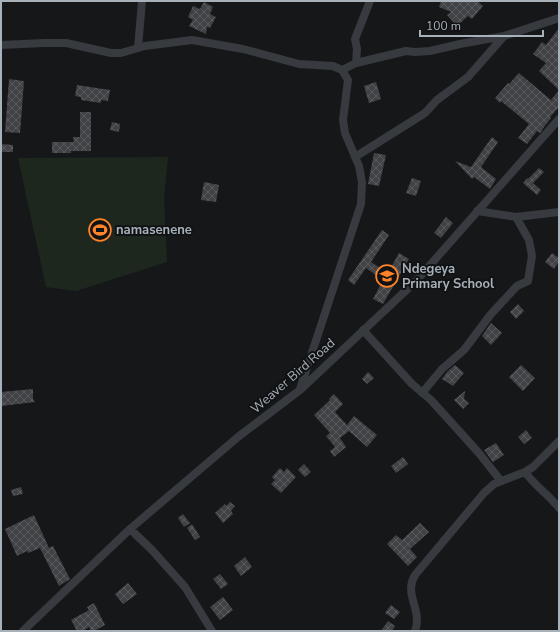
<svg xmlns="http://www.w3.org/2000/svg" width="560" height="632" font-family="'Nunito Sans',sans-serif">
<style>
.green{fill:#1e271e}
.building{fill:url(#building-cross-hatch)}
.lines{fill:none;stroke-linecap:round;stroke-linejoin:round}
.minor{stroke:#373a3e;stroke-width:8}
.labels{text-anchor:middle;dominant-baseline:central;stroke-width:4;stroke-linejoin:round;paint-order:stroke}
.poi-label{font-size:13px;font-weight:bold;fill:#a7b1ba;stroke:#111214;text-anchor:start}
.street-label{font-size:13px;fill:#a7b1ba;stroke:#111214}
</style>
<defs>
<pattern id="building-cross-hatch" width="8" height="8" patternUnits="userSpaceOnUse"><rect width="8" height="8" fill="#404246"/><path d="M0 0l8 8M0 8l8-8" fill="none" stroke="#595b5f"/></pattern>
</defs>
<rect width="100%" height="100%" fill="#161719"/>
<!-- green -->
<path class="green" d="M168,157l-4,41 3,64 -91,29 -30,-4 -28,-129z"/>
<!-- building -->
<path class="building" d="M441,1h36l6,5 -11,13 -4,-3 -11,10 -10,-11 4,-3 -12,-5z
M204,2l9,5 -3,7 6,3 -6,11 -3,-1 -1,7 -17,-8 4,-6 -5,-3 5,-11 7,3z
M559,28v62l-20,-19 7,-8 -13,-9 9,-12 4,3z
M519,73l32,27 8,-10v17l-9,10 1,1 -7,9 -4,6 -3,-2 -10,13 -9,-6 11,-14 -28,-23 -1,2 -5,-5 13,-15 1,1z
M9,79l15,2 -4,52 -15,-1z
M376,82l5,17 -12,4 -5,-17z
M77,85l33,5 -2,11 -7,-1v3l-20,-3v-3l-6,-1z
M80,112h11v39h-20v2h-19v-11h22l-1,-5h7z
M112,122l8,2 -1,8 -9,-2z
M492,137l6,5 -17,25 15,12 -6,10 -16,-12 -2,2 -17,-18 16,6z
M1,144l12,1v7h-12z
M374,153l12,2 -7,31 -11,-2z
M539,168l5,4 -11,11 8,7 -4,5 -14,-12 4,-5 1,1z
M412,178l9,3 -5,15 -10,-3z
M204,182l15,3 -3,17 -15,-2z
M446,217l7,6 -12,15 -7,-5z
M382,230l7,5 -18,27 17,11 11,-20 10,6 -26,45 -10,-5 10,-19 -17,-12 -12,17 -6,-5z
M552,253l7,5v4l-5,7 -9,-7z
M518,304l6,7 -8,8 -6,-7z
M491,323l11,10 -11,12 -9,-9z
M455,365l9,8 -11,13 -11,-7 5,-7z
M521,365l14,13 -12,13 -14,-14z
M368,372l6,6 -7,6 -5,-5z
M33,389v10l2,3 -34,4v-14z
M465,391l-1,8 5,4 -6,6 -9,-9z
M334,394l9,10 -8,8 12,13 7,-9 23,19 -10,12 -18,-16 -9,7 6,9 -12,10 -4,-6 5,-4 -9,-11 4,-3 -16,-18 16,-15 -1,-1z
M526,430l6,8 -8,6 -6,-7z
M496,443l8,12 -11,7 -9,-12z
M403,457l5,7 -12,9 -5,-7z
M304,464l7,8 -6,5 -7,-7z
M280,468l4,4 3,-4 9,9 -15,16 -10,-9 4,-4 -3,-3z
M21,487l2,7 -10,2 -2,-6z
M230,502l5,4 -4,5 2,3 -10,9 -8,-10 10,-9 1,2z
M183,514l7,9 -6,4 -6,-9z
M34,515l15,33 4,-2 17,33 -11,7 -19,-38 -12,5 -1,-2 -10,5 -12,-27z
M420,523l9,9 -19,17 7,8 -9,9 -21,-22 9,-9 6,5z
M192,524l8,13 -5,3 -8,-12z
M245,557l7,10 -11,9 -7,-10z
M220,574l8,10 -7,5 -8,-10z
M128,583l9,11 -14,10 -8,-10z
M223,597l10,13 -13,10 -10,-13z
M94,603l11,22 -11,6h-3l-2,-4 -6,4h-6l-6,-11 18,-10 -2,-3z
M391,605l9,7 -6,7 -9,-6z
M388,621l7,5 -3,5h-11z"/>
<g class="lines">
<!-- minor -->
<path class="minor" d="M1,45l43,-2h22l45,10h10l24,-7 47,-6 51,9 56,15 34,2 9,4 6,10 -5,40 2,13 14,33 3,16 -1,22 -61,185
M138,48l4,-47
M356,63l1,-14 -2,-10 15,-38
M342,70l14,-7 50,-12 9,1 15,-1 30,-7 44,-8 55,-18
M355,157l70,-44 12,-13 31,-23 36,-41
M477,211l39,6 43,-5
M363,330l49,54 19,16 47,52 23,29
M422,393l20,-24 22,-19 27,-36 26,-28 11,-5 4,-25 -3,-16 -13,-23
M525,472c10,14 24,23 34,36
M130,529l22,21 33,37 27,44
M23,631l107,-102 108,-92 62,-47 116,-109 143,-162
M415,631c8,-22 -12,-36 0,-56l69,-82 10,-9 31,-12 8,-5 26,-26"/>
</g>
<!-- icons -->
<defs>
<g id="stadium-ring" transform="scale(1.15)"><circle r="9.5" fill="#111214" stroke="#ff8328" stroke-width="1.5"/><path d="M0-5a6.5 5 0 1 0 0 10a6.5 5 0 1 0 0-10ZM-3.5-1.8h7v3.6h-7Z" fill="#ff8328"/></g>
<g id="school-ring" transform="scale(1.15)"><circle r="9.5" fill="#111214" stroke="#ff8328" stroke-width="1.5"/><path d="M0-5L7-2L0 1L-7-2ZM-4 1L0 2.5L4 1V4Q0 6-4 4Z" fill="#ff8328"/></g>
</defs>
<g fill-rule="evenodd">
<use href="#stadium-ring" x="100" y="230"/>
<use href="#school-ring" x="387" y="276"/>
</g>
<g class="labels">
<!-- poi labels -->
<g class="poi-label">
<text x="116" y="230">namasenene</text>
<text x="402" y="269">Ndegeya<tspan x="402" dy="15">Primary School</tspan></text>
</g>
<!-- street labels -->
<g class="street-label">
<text transform="translate(293 376) rotate(-41)">Weaver Bird Road</text>
</g>
</g>
<!-- border -->
<rect width="560" height="632" fill="none" stroke="#a7b1ba" stroke-width="4"/>
<!-- scale -->
<path d="M420 30v6h123v-6" fill="none" stroke="#a7b1ba" stroke-width="2"/>
<text x="426" y="30" font-size="12" fill="#a7b1ba" stroke="#111214" stroke-width="3" paint-order="stroke">100 m</text>
</svg>
